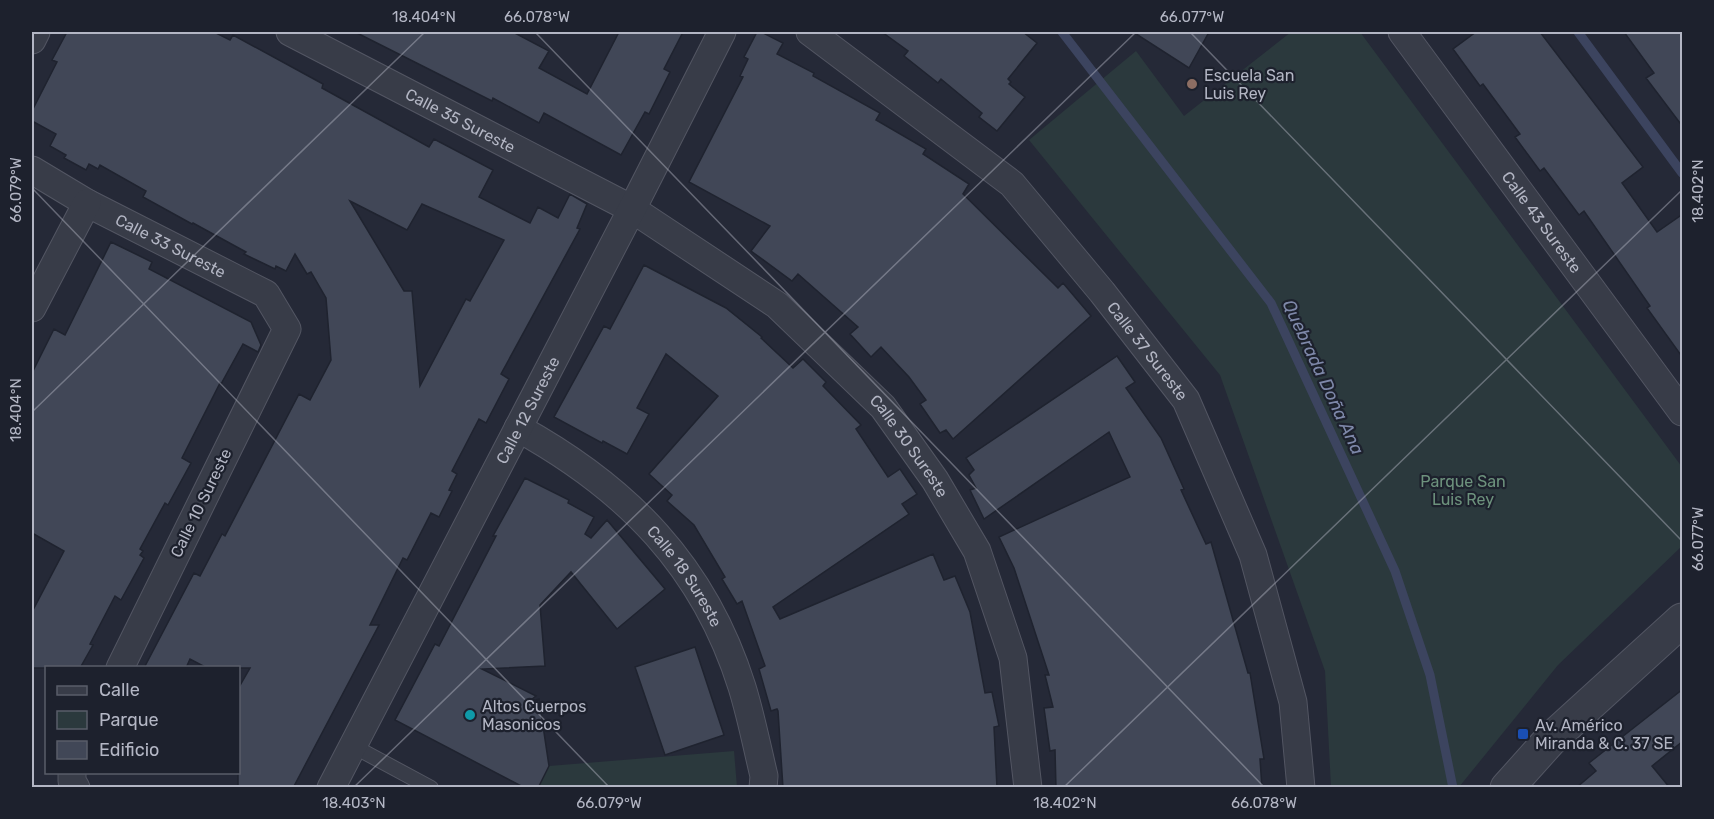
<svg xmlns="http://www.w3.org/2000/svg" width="1714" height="819" font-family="Rubik,sans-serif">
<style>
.green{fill:#2b393d}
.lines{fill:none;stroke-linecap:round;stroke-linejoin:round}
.stream{stroke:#3c445f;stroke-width:9}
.building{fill:#414757;stroke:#1f232f;stroke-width:1.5;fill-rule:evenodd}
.service-casing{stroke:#535663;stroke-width:16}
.minor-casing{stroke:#535663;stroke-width:29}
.tertiary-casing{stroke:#535663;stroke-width:35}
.service{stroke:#383c48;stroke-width:14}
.minor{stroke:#383c48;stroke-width:27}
.tertiary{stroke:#383c48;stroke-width:33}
.ticks{fill:none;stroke:#b3b6c4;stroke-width:1.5;stroke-opacity:0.45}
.education-dot{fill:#8d6e63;stroke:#1d212d;stroke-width:2}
.culture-dot{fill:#0f9aa8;stroke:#1d212d;stroke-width:2}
.transit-dot{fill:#1a4fb4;stroke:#1d212d;stroke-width:2}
.labels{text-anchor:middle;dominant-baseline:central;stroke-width:4.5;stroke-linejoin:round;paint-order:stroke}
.poi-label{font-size:16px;fill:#b3b6c4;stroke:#1d212d;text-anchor:start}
.street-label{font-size:16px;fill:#b3b6c4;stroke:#1d212d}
.park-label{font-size:16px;fill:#6d927d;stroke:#1d212d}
.water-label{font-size:18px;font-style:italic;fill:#7e88a9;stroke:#1d212d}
.neatline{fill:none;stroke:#b3b6c4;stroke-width:2}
.ticks-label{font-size:15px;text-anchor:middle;fill:#b3b6c4}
</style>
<rect width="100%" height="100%" fill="#252937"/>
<!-- green -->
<path class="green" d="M1291,32h69l322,435v79l-124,119 -99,122h-128l-6,-116 -105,-296 -191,-235 107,-89 48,65z
M734,751l3,36h-199l11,-21z"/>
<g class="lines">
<!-- stream -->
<path class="stream" d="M1062,32l209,271 124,268 35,104 23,113
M1578,32l104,141"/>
</g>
<!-- building -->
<path class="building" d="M67,32h147l16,8 3,-5 90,49 -1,4 107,59 5,-8 59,31 -14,27 51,26 8,-16 20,11 12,-24 17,10 -10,24 3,1 -79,145 8,5 -23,44 -7,-4 -27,52 5,3 -8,16 3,1 -13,26 -8,-4 -24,47 -4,-2 -33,67h9l-86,163h-55v-99l12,-21h-43l-17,-9 -4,9h-42l50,-95 6,3 22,-42 3,2 74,-142 11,6 21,-40 -5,-62 -15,-26 -4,2 -12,-20 -9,17 -10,-5 -1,3 -31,-15 2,-2 -53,-29 -1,1 -49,-27 3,-6 -46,-26 -2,4 -9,-5 -3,6 -22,-12 2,-3 -16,-9 6,-12 -24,-13v-10l25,-49 -5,-2zM350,201l57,29 15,-26 82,36 -34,61 -4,-2 -46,87 -8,-95h-8z
M355,32h158l36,19 -10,17 48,26 32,-62h64l-19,37 6,3 -21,42 -4,-2 -24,43 -77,-42 -5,10 -46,-25 -1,3z
M757,32h4l22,11 -6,11 37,19 -1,3 67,37 -4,7 50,29 -3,5 46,30 -6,10 95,94 5,-5 28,33 -138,123 -7,-9 -6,3 -20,-29 6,-4 -17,-23 -28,-30 -10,10 -21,-23 8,-7 -60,-53 -6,7 -41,-30 19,-25 -81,-44 54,-105 -3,-1 8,-17 -4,-2z
M882,32h141l14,11 -29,36 3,3 -2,2 16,13 -28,34 -18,-14 3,-4 -41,-34 -3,4 -34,-27 4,-5z
M1133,32h76l-20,36z
M1476,32h64l103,135 -21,16 35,49 26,-18v144l-36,-50 3,-2 -66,-95 -5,4 -35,-47 -4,3 -25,-34 5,-3 -37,-50 -3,2 -27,-37z
M1624,32h59v95l-37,-49 8,-5z
M111,242l41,20 -3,7 102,53 10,23 -3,7 -15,-8 -22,40 -1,-1 -38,75 9,5 -23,42 -3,-2 -25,46 3,2 -3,4 4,3 -23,42 -6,-4 -25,48 3,1 -13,23h-48v-56l32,-61 -32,-18v-160l22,-44 11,6z
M644,265l82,43 36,29 -1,1 32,30 10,-9 23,23 -3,4 38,39 -5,4 32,48 12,-8 17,25 -15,10 7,10 -136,93 7,12 153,-65 11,26 11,-4 15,36 15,81 7,-1 7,34 -5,1 3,61h-214l-5,-77 -1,-2 -6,2 -12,-42 6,-3 -23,-65 -5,3 -15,-25 3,-2 -31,-52 -27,-24 5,-6 -23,-21 69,-78 -52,-42 -29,54 12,6 -22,40 -24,-13 -1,2 -48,-26 50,-91 6,3z
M1117,356l18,26 -9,6 35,50 23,51 -3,1 25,54 5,-2 37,131h2l14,86h-4l2,29h-206l-1,-38 -5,1 -6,-43 9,-1 -8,-32h4l-35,-107 -15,-31 131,-60 -21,-45 -125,87 -14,-29 6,-2 -7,-13 5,-5 -8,-12z
M525,478l44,22 -1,3 26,14 -9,17 6,4 16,-18 58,69 -48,40 -46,-57 -31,33 5,61 -63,3 54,27 -9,7 12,-4 10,67 -11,22h-13l-130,-68 40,-76 4,2 57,-110h-3z
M695,647l29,88 -59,20 -30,-88z
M1683,689v52l-31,25 18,22h-94l20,-17 -7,-8z"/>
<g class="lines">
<!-- service casing -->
<g class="service-casing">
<path id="service" d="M353,746l78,42"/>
</g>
<!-- minor casing -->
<g class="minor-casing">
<g id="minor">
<path id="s1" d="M290,32l342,177 145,96 106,102 52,73 42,71 36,107 15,130"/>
<path id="s2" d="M810,32l202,152 90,108 84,108 67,155 40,147 8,86"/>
<path id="s3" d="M1402,32l280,380"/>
<path d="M32,40l4,-8"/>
<path id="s4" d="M32,170l55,33 179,91 21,35 -167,339"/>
<path d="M32,308l55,-105"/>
<path id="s5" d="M518,428c109,60 186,138 224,259 9,29 15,60 22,89l-1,12"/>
<path d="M72,772v9l4,7"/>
<path id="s6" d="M331,788l301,-579 90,-177"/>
</g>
</g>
<!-- tertiary casing -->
<g class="tertiary-casing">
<path id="tertiary" d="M1507,788l43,-48 132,-120"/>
</g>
<!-- service -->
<use href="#service" class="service"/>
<!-- minor -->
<use href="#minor" class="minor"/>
<!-- tertiary -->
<use href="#tertiary" class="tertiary"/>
</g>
<!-- ticks -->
<path class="ticks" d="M535,32l730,756M1190,32l492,509M32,188l578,600M32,412l393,-380M353,788l783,-756M1063,788l619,-598"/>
<!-- markers -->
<circle class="education-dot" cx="1192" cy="84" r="6"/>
<circle class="culture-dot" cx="470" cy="715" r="6"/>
<rect class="transit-dot" x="1517" y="728" width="12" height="12" rx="3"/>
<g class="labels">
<!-- poi labels -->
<g class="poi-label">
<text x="1204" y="75">Escuela San<tspan x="1204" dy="18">Luis Rey</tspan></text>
<text x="482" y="706">Altos Cuerpos<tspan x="482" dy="18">Masonicos</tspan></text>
<text x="1535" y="725">Av. Américo<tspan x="1535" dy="18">Miranda &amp; C. 37 SE</tspan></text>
</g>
<!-- street labels -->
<g class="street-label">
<text stroke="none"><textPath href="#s1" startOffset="192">Calle 35 Sureste</textPath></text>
<text stroke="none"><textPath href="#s3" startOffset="236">Calle 43 Sureste</textPath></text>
<text stroke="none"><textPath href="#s4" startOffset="158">Calle 33 Sureste</textPath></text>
<text stroke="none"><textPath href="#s2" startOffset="468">Calle 37 Sureste</textPath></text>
<text stroke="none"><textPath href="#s6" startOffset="426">Calle 12 Sureste</textPath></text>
<text stroke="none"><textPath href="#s1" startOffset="753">Calle 30 Sureste</textPath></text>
<text transform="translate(201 503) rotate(-64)">Calle 10 Sureste</text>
<text stroke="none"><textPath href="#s5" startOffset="226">Calle 18 Sureste</textPath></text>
</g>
<!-- park labels -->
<g class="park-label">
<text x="1463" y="481">Parque San<tspan x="1463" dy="18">Luis Rey</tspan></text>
</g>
<!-- water labels -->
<g class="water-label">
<text transform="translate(1323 377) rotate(65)">Quebrada Doña Ana</text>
</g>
</g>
<!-- border -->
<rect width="1714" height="819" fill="none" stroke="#1d212d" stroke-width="66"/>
<!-- legend -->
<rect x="45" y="666" width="195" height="108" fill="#1d212d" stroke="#595d69" stroke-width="1.5"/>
<rect x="57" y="686" width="30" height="9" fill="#383c48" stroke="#595d69" stroke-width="1.5"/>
<text x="99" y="696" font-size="18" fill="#b3b6c4">Calle</text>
<rect x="57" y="711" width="30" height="18" fill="#2b393d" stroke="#595d69" stroke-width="1.5"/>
<text x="99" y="726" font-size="18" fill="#b3b6c4">Parque</text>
<rect x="57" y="741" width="30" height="18" fill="#414757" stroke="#595d69" stroke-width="1.5"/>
<text x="99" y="756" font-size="18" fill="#b3b6c4">Edificio</text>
<rect x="33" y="33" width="1648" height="753" class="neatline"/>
<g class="ticks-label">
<text x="424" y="22">18.404°N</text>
<text x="537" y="22">66.078°W</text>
<text x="1192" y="22">66.077°W</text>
<text transform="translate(16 190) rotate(-90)" y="5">66.079°W</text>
<text transform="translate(1698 191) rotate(-90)" y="5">18.402°N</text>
<text transform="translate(16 410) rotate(-90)" y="5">18.404°N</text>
<text transform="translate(1698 539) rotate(-90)" y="5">66.077°W</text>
<text x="354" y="808">18.403°N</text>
<text x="609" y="808">66.079°W</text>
<text x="1065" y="808">18.402°N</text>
<text x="1264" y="808">66.078°W</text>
</g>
</svg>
